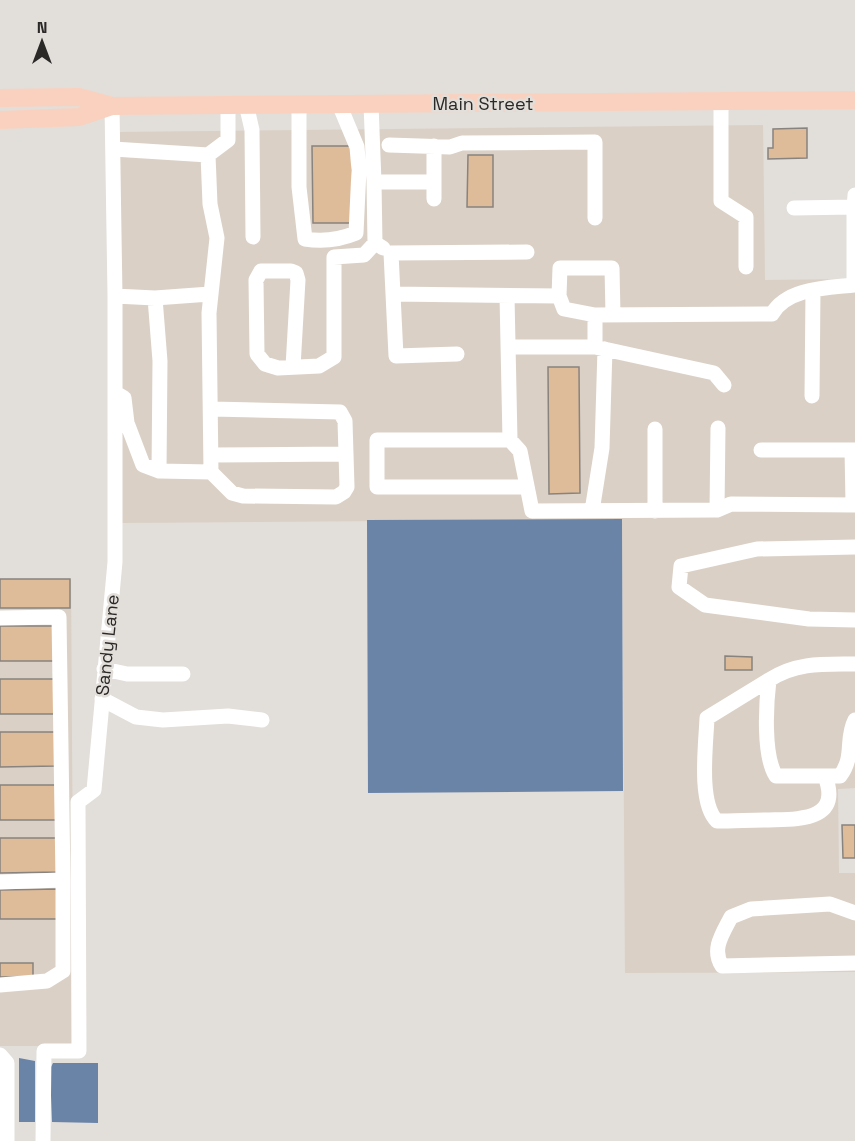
<svg xmlns="http://www.w3.org/2000/svg" width="855" height="1141" font-family="'Space Grotesk',sans-serif">
<style>
.built{fill:#dad0c6}
.water{fill:#6a84a8}
.building{fill:#dfbc99;stroke:#88837f;stroke-width:1.5}
.lines{fill:none;stroke-linecap:round;stroke-linejoin:round}
.minor{stroke:#fff;stroke-width:15}
.major{stroke:#fad1bf;stroke-width:18}
.labels{text-anchor:middle;dominant-baseline:central;stroke-width:5;stroke-linejoin:round;paint-order:stroke}
.street-label{font-size:18px;fill:#2b2928;stroke:#e2ded9}
</style>
<rect width="100%" height="100%" fill="#e2ded9"/>
<!-- built -->
<path class="built" d="M763,125l2,155 90,-1v509l-17,1 1,84h16v99l-230,1 -3,-454 -500,4 -2,-391z
M71,580l3,466h-74v-465z"/>
<!-- water -->
<path class="water" d="M622,519l1,272 -255,2 -1,-273z
M19,1058l16,3v61h-16z
M53,1063h45v60l-46,-1 -2,-53z"/>
<!-- building -->
<path class="building" d="M807,128v30l-39,1v-11h5v-19z
M312,146h40l1,77h-40z
M468,155h25v52h-26z
M548,367h31l1,126 -31,1z
M0,579h70v29h-70z
M0,626h54v35h-54z
M725,656l27,1v13h-27z
M0,679h54v35h-54z
M0,732h55v34l-55,1z
M0,785h56v35h-56z
M842,825h13v33h-12z
M0,838h57l1,34 -58,1z
M60,889v30h-60v-29z
M0,963h33v14h-33z"/>
<g class="lines">
<!-- minor -->
<path class="minor" d="M721,101v100l25,16v50
M246,104l6,26 1,107
M299,104v83l6,52c18,3 34,1 51,-6l3,-63 -2,-23 -18,-43
M371,104l3,78h60
M389,145l61,2 12,-4 133,-1v76
M113,149l95,6 2,49 7,34 -8,75 2,159 21,21 11,3 93,1 8,-5 3,-5 -2,-66 -5,-9 -128,-3
M208,155l20,-15v-35
M374,182l1,61 8,5
M434,199v-53
M794,208l60,-1 1,-12
M210,294l-55,4 5,63 -1,110 52,1
M393,294l-2,-41 136,-1
M115,296l40,2
M507,296l3,144 10,11 12,60 185,-1 14,-6 124,1
M595,315v32l119,26 10,12
M613,315l-1,-47h-52l-1,28 5,13 31,6 177,-1c15,-26 54,-26 82,-29v-78
M508,347h87
M457,354l-61,2 -3,-62 166,2
M293,367l5,-87 -2,-7 -5,-2h-30l-5,9 1,74 8,10 13,4 41,-2 15,-9v-100l30,-2 11,-12
M119,395l5,3 3,25 16,42 16,6
M812,396l1,-105
M655,429v82
M510,440h-133v47h150
M761,450h91
M211,455l135,-1
M853,503l-1,-53h3
M717,510l1,-82
M592,511l10,-63 3,-99
M855,547l-98,2 -76,17 -2,21 26,18 104,14 46,1
M0,618l59,-1 4,263 -63,2
M855,664c-31,0 -59,-2 -86,16 -3,24 -6,76 7,96h64c15,-20 5,-37 15,-56
M104,669l23,5h56
M769,680l-62,38c-1,26 -9,85 10,103 17,0 35,-1 52,-1 30,-1 73,1 56,-44
M102,699l34,18 27,3 65,-4 34,4
M855,913l-25,-9 -79,5 -20,8c-8,16 -20,32 -9,49l133,-3
M0,985l47,-4 16,-10v-91
M0,1055l7,8v78
M43,1141l1,-90h35l-1,-249 16,-12 21,-228v-266l-3,-190"/>
<!-- major -->
<path class="major" d="M0,98l79,-1 33,9 743,-6
M0,120l79,-3 33,-11"/>
</g>
<g class="labels">
<!-- street labels -->
<g class="street-label">
<text x="483" y="103">Main Street</text>
<text transform="translate(107 645) rotate(-84)">Sandy Lane</text>
</g>
</g>
<!-- north arrow -->
<g transform="translate(42 42)" stroke="#e2ded9" stroke-width="4.5" paint-order="stroke">
<path d="M0-4.5L10 22L0 15L-10 22Z" fill="#2b2928"/>
<text y="-9" font-size="16" font-weight="bold" text-anchor="middle" fill="#2b2928">N</text>
</g>
</svg>
